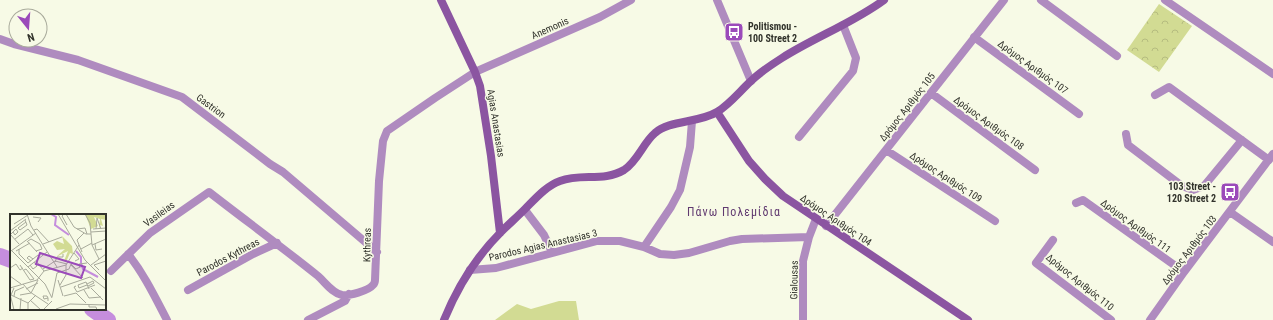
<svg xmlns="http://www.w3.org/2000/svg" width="1273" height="320" font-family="'Roboto Condensed',sans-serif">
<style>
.green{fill:#d2db93}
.park{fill:url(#park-crowns)}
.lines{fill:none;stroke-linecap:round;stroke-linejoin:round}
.river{stroke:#c58ddd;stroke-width:16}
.street{stroke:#af8bbf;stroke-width:8}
.secondary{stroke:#8b55a1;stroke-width:8}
.labels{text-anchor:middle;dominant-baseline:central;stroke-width:3;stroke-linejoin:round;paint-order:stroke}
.poi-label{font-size:10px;font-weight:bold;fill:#31322b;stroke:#f7fae6;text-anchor:start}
.street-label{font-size:10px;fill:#31322b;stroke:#f7fae6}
.quarter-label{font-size:12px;letter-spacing:1px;fill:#603970;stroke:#f7fae6}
.inset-river{fill:none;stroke:#c58ddd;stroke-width:2}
.inset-road{fill:none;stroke:#a8aa9b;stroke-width:1}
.view{fill:#9b4aba;fill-opacity:0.15;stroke:#9b4aba;stroke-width:2}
.inset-edge{fill:none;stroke:#31322b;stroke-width:2}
</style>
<defs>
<pattern id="park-crowns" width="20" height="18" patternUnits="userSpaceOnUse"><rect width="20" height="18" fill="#d2db93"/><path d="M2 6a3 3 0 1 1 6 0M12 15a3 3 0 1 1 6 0" fill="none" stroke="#b5bc7f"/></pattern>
</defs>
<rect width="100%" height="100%" fill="#f7fae6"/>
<!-- green -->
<path class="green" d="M559,301h17l3,19h-84l22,-16 14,5z"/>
<!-- park -->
<path class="park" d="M1159,4l33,22 -33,46 -32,-22z"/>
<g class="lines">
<!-- river -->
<path class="river" d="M0,256l11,4
M92,309l16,11"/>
<!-- street -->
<path class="street" d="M717,0l34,81
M1041,0l76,56
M1165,0l108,74
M974,37l105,77
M0,39l14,5 64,16 104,37 88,67 13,8 94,80
M931,93l104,77
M1155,95l14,-8 100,73
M1126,134l2,11 54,41 11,4 11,-4 38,-46
M799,137l54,-66 3,-13 -13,-33
M886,150l109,71
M1076,203l7,-3 101,72
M525,210l19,25 8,17
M1230,212l43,30
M826,226l178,-226
M1053,240l-17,23 75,57
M644,247l27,-40 9,-17 10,-43 2,-26
M128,254c16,20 27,43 39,66
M470,270l26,-2 101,-27h23l24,6 16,7 14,1 15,-2 41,-12 12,-2 67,-2
M111,271l39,-38 59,-41c36,28 73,55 109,84 7,6 14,17 24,19 7,1 26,-4 31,-10 1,-1 2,-3 2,-5l4,-99 4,-40 4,-10 48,-33 40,-26 125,-55 31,-17
M188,290l65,-36 24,-11
M308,320l37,-19 4,-7
M803,320v-59l6,-24 7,-18
M1150,320l34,-48 89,-118"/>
<!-- secondary -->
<path class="secondary" d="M441,0l34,72 5,14 11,70 9,77
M717,112l32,49 16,18 18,17 185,124
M444,320c13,-32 32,-63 57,-88 8,-8 16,-15 24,-23 10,-10 21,-23 35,-28 21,-8 44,1 64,-11 14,-9 19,-27 31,-37 14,-13 44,-10 62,-21 13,-8 23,-21 34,-31 9,-9 20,-16 31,-23 33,-21 71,-35 102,-58"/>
</g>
<!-- icons -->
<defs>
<g id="bus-square" transform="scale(1)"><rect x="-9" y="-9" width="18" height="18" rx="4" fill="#9b4aba" stroke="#f7fae6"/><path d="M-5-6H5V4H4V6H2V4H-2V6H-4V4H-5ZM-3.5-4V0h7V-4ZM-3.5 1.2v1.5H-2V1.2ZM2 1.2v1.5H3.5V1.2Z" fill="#fff"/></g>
</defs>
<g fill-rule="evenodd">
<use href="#bus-square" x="734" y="32"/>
<use href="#bus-square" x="1230" y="192"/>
</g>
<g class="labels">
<!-- poi labels -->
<g class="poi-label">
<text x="748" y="26">Politismou -<tspan x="748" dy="12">100 Street 2</tspan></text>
<text x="1216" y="186" text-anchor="end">103 Street -<tspan x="1216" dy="12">120 Street 2</tspan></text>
</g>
<!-- street labels -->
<g class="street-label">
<text transform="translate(550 28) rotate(-24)">Anemonis</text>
<text transform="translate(1033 67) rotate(36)">Δρόμος Αριθμός 107</text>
<text transform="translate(211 106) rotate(36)">Gastrion</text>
<text transform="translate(907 107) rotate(-52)">Δρόμος Αριθμός 105</text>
<text transform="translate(496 123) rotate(81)">Agias Anastasias</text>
<text transform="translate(989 123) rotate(36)">Δρόμος Αριθμός 108</text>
<text transform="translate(946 177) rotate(33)">Δρόμος Αριθμός 109</text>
<text transform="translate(159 214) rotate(-36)">Vasileias</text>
<text transform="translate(836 220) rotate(34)">Δρόμος Αριθμός 104</text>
<text transform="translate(1136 226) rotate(36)">Δρόμος Αριθμός 111</text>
<text transform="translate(367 245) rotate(-89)">Kythreas</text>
<text transform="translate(543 245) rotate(-13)">Parodos Agias Anastasias 3</text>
<text transform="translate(1189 250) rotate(-53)">Δρόμος Αριθμός 103</text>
<text transform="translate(228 257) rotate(-28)">Parodos Kythreas</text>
<text transform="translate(794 280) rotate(-89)">Gialousas</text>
<text transform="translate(1080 282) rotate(39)">Δρόμος Αριθμός 110</text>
</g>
<!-- quarter labels -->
<g class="quarter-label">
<text x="734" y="212">Πάνω Πολεμίδια</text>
</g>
</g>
<!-- overview -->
<g transform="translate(10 214)">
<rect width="96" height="96" fill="#f7fae6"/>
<path d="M52,22l10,10 1,8 -3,-1 -4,9 -2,-1 4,-10 -12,6 9,-8 -8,1 -4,-6 4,-3 7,3z" fill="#d2db93"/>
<path d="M75,0h21v6l-5,-1 2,7 -3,-1 -1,4v-3l1,-7 -6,-2 4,9 -7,3z" fill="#d2db93"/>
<path class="inset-river" d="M41,0l5,3 -1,8 14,10M66,37l5,6v6M71,49l2,6 15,8"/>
<path class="inset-road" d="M17,0l4,12 26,41M48,0l27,46 21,21M54,0l-2,2 5,9M56,0l8,13 12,7h5M75,0l5,9 2,22 7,14M23,3l8,1 -3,4M15,6l2,5 -7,5 -2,-2 8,-6M4,10l14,-9M67,15l8,-1 2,6M83,15l13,-1M86,15l1,-11 4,11M24,16l3,-1 12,13M0,17l16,-12M81,18l15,-1M0,20l9,10M1,20l5,-5 2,3 -3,3 -2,-3M5,25l13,-10 5,6M17,27l10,11M18,27l3,-2 9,5 2,5 -6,2M33,30l19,-7M85,30l1,6 6,-1M82,31l14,-6M0,35l35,35 7,14M9,35v5l9,9 10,-8M71,35l11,-6M1,37l25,-18M6,37l14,-8M72,38l-5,-12 7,-7M64,39l5,6 -4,2M21,47l-4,-3 2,-2 4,3M26,47l8,10M45,47l12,3M45,48l2,-5h6v-3M10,51l10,15 4,-1 -8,-10 -2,1M20,51l3,4 4,-3 -3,-4M61,51l12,13M81,51l15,-11M18,53l19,-15M0,54l6,-4 4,6 3,-2M70,54l-1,-4 8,-1M33,55l12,-8M89,56l-5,-5 12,-4M47,59l12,-4 2,-5 5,5 4,-2M0,62l11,8M48,66l5,16M13,70l7,8 18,12M77,70l6,-3 1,2 -6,3M50,71l6,-10v-10l13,-20M77,71l-8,3 -1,-3 8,-3 3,7M66,72l-2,1 3,5 18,-7M51,73l29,-10 16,12M0,74l27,-8 7,-9 22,-6M4,74l-3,7 17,8M81,74l12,12M16,75l12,-6M74,76l5,8 12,-1M0,80l4,16M10,81l11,-2 7,-13M4,82l1,-5 9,-4M54,82l12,-3 10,10M42,83l5,-24M38,84l-4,1 -1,-3h4l1,2v3M20,86l11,10M79,90v3h7l1,3M46,95l14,-5 36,1M10,96l1,-12M18,96v-7l8,-8M33,96l9,-9"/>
<path class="view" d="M30,39l45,14 -4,11 -45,-14z"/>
<rect width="96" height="96" class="inset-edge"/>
</g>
<!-- north arrow -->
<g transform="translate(28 28) rotate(163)"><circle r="19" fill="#f7fae6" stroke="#a8aa9b"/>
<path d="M0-3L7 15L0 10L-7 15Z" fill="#9b4aba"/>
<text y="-6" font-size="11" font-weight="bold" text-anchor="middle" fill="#31322b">N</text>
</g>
</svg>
